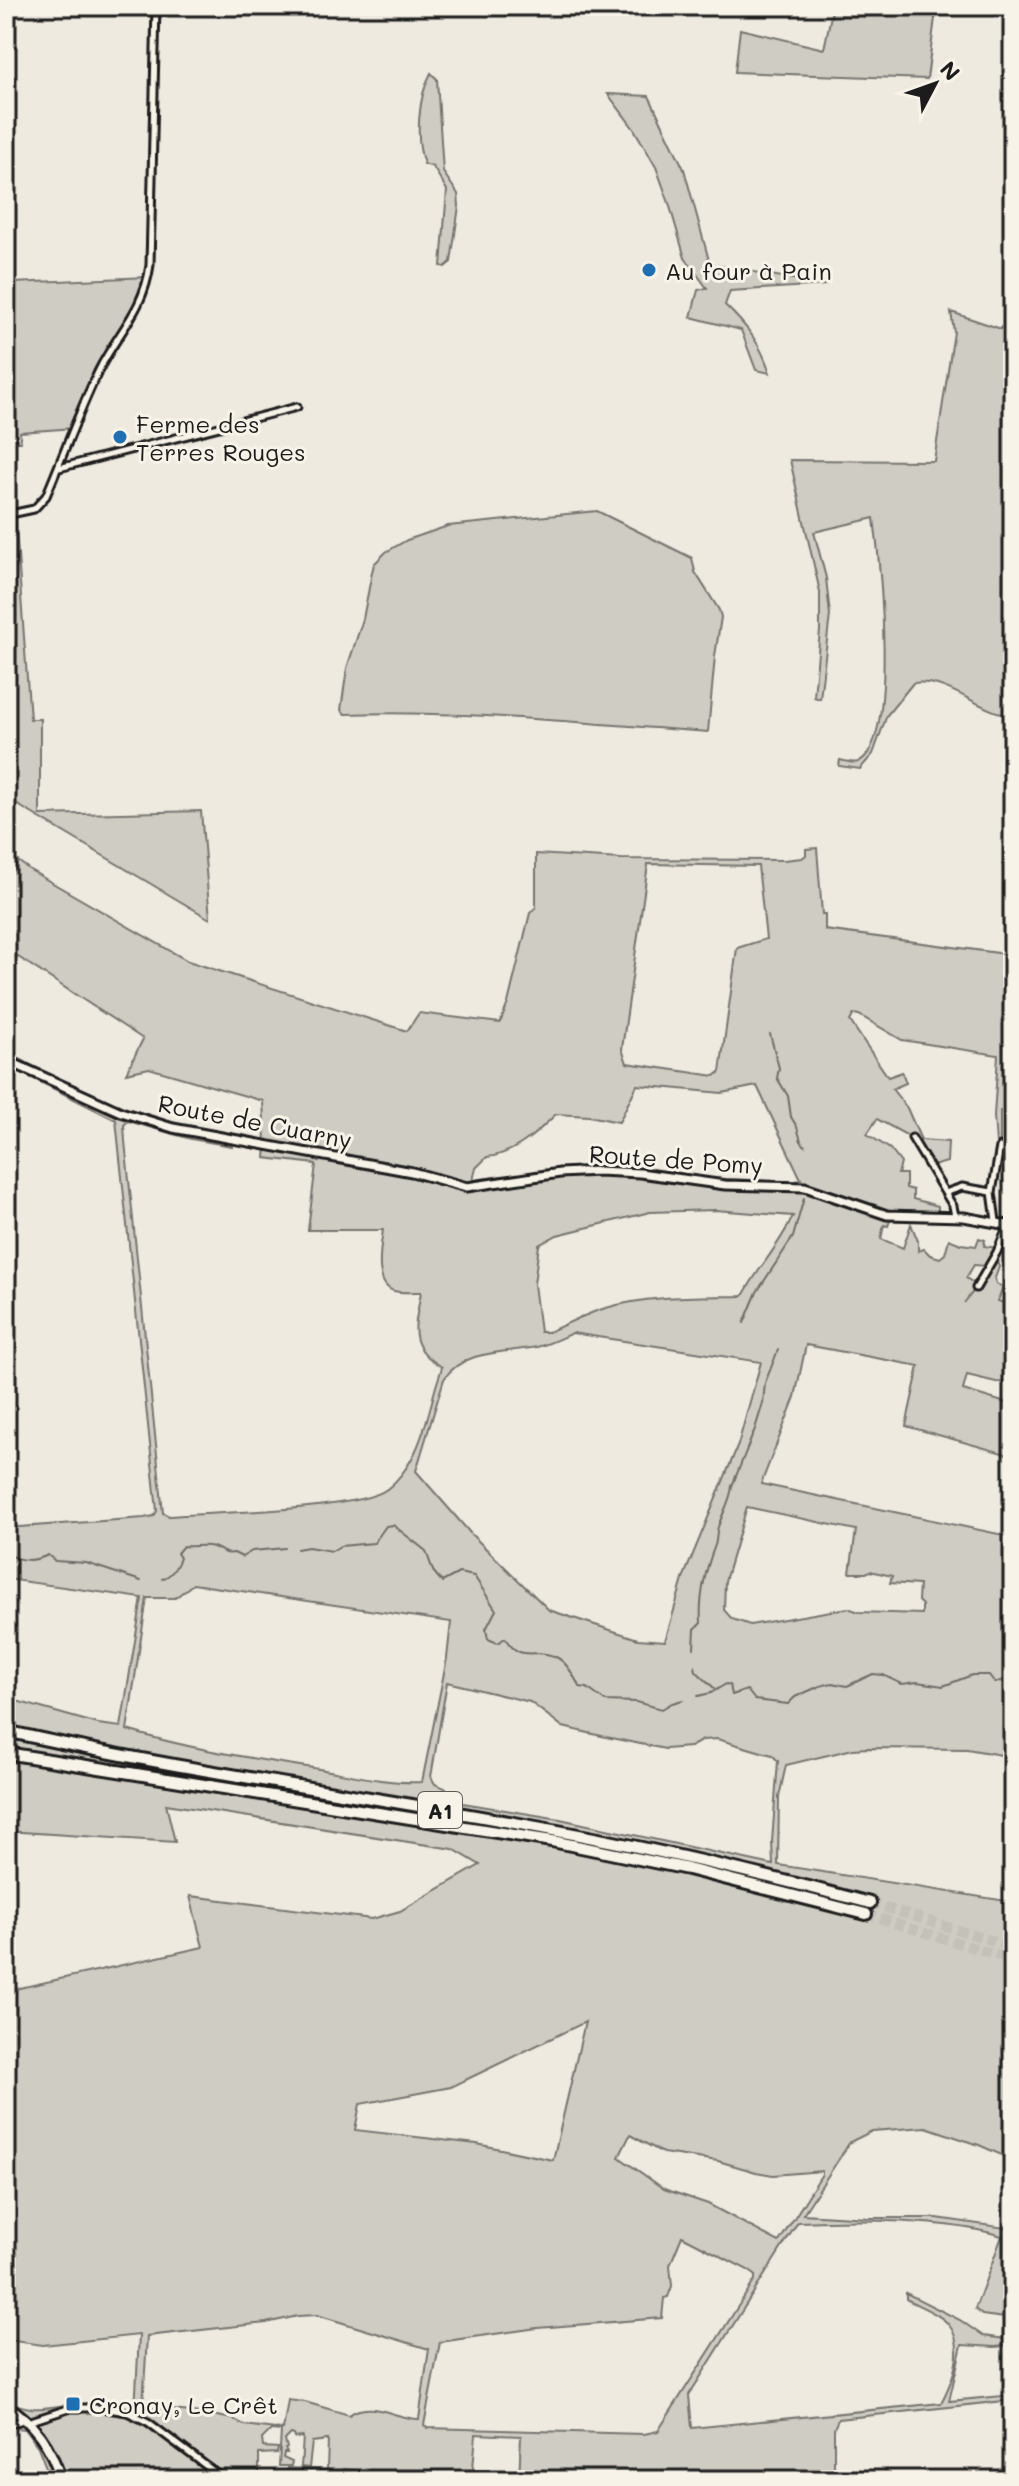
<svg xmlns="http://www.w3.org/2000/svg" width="1019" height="2486" font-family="Mali,sans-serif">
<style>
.green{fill:#cfccc3;stroke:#767470;stroke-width:2;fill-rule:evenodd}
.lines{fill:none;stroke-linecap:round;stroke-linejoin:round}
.stream{stroke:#6f6d69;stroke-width:2}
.motorway-tunnel{stroke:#c4c1b9;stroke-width:10;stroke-dasharray:10 5;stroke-linecap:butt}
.minor-casing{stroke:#1c1c1c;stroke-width:11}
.tertiary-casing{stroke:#1c1c1c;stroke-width:13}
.secondary-casing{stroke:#1c1c1c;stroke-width:14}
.motorway-casing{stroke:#1c1c1c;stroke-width:16}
.minor{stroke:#f7f3e8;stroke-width:5}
.tertiary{stroke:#f7f3e8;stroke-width:7}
.secondary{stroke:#f7f3e8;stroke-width:8}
.motorway{stroke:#f7f3e8;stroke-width:10}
.poi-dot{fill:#1f6fb2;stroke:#f7f3e8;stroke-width:3}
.labels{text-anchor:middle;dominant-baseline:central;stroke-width:6;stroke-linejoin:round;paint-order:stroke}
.shield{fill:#f7f3e8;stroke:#5e5c59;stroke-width:2}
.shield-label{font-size:22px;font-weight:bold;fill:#1c1c1c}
.poi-label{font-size:24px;fill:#1c1c1c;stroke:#f7f3e8;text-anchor:start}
.street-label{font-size:24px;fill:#1c1c1c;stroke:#f7f3e8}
</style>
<rect width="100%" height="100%" fill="#eeeae0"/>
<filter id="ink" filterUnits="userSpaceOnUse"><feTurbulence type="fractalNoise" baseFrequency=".0125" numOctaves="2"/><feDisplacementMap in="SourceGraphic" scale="16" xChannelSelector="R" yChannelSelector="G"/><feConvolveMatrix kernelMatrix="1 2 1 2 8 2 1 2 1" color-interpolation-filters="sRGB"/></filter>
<g filter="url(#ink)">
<!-- green -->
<path class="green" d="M833,6h114l-12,12 -8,61 -192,-7 5,-43 84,20z
M431,73l6,6 6,93 15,22 1,12 -8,56 -6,5 -4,-1 6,-76 -14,-23 -9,-3c-9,-25 -6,-67 7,-91z
M608,94l41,2 35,73 26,95 116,21 -96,6 -5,14c22,21 36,39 45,68l-14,-3 -15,-40 -50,-13 7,-27 9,-2 -22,-30 -16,-55 -13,-36 -22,-38z
M8,191l5,92 135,-6 -2,13 -34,57 -37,81 -55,4 1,10h-12l-3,-4v-20l3,-1 -3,-25v-200z
M951,312l62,21v383c-34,-4 -64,-38 -100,-33l-26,32 -14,39 -13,15 -21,-3 1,-6c6,1 12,4 18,2 42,-19 21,-205 16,-244l-60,14 12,46 4,37 -10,84 -6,-2 6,-67v-38l-30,-132 144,1 20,-129z
M597,511l95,47 3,14 24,38 2,7 -6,39 -7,76c-120,-8 -242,-22 -363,-18l-4,-4 6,-42 16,-49 9,-47 2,-8 12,-12 21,-12 41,-14z
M15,514l15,205h10v96l161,-4 9,108 -204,-121v-283z
M817,848l5,66h3v16l188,25v157l-13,-1v36l-4,-3 -2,-28 4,-61 -96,-15 -43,-25 -5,-1 -4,7 38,56 14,-5 4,11 -14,6 15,19 14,32 27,2 -1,20 -18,5 -17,-29 -35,-19 -10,15 23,15 11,14 -3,11h8v14l7,2v9l25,7v10l-46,-1 -4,11 -4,-1 -3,14 22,9 8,-24 7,17v10l6,-2 6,6 10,3 5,-4 4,-15 12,5 15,2 3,-8 6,2 -1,6 13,2 -11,18 -12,-1 -8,13 9,6 1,4 -12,15 33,-42 2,6 -4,11 1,6 7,3 -5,14 7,2v5l8,2v73l-17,-1 -29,-7 -4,15 50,15v51l-107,-30 13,-60 -113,-21 -11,52 -34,87 252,53v220l-46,-8 -100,-1 -14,1 -67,16 -7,32 -1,68 235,37v258l-34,-15 -53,-18 -54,4 -22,11 -47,72 66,4h68l76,11v90l-31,-4 -7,-6 27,-73c-56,-17 -146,-17 -204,-14l-109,173 3,33 249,-25c11,-21 25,-56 8,-78 -9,-11 -30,-19 -43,-26v-6l54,27 23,16 30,4v5l-18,2 -33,-2 -13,56 64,-6v5l-175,19 -4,10v51h-315l2,-44 -45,-2 -4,46h-84l-25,-9 -20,-2 -3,11h-39v-5l-15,-1 1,-6 40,2 1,-30 -16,2 -3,26 -8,-1 2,-30 -8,1 -1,-3 -3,-1 -6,6 2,8 -2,1 2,4h-3l-1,5 9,4 -1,4h-12l2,-35 -10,-1 -9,9 1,8 15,1 -1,5 -18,1v26h-167l-11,-4 -3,4h-27l-13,-33 -13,-18 -8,-1 -6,-7 3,-3 -8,-7v-12c29,17 42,6 73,5 19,0 37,3 56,7l4,-76 -96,10 -37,-5v-349l197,-44 -13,-51 182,23 28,-8 80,-46 -27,-16 -287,-45 9,38 -169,-11v-133l92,26 23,3 21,-129 -136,-19v-51l138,-10 10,-2 3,-5 -41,-391 -110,-55v-13c55,28 108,58 169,73 29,8 60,11 90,17l-2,-41 -114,-33 -23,5 17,-34 -137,-90v-65l12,-23 12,9 158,91 219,70 12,-18 81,10 8,-20 22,-90 6,-6v-53l85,5 163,1 18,-2 4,-3v-6zM648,864l110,2 8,73 -29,9 -17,124 -5,4 -88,-13 -5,-14zM637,1085l85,8 35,-7 44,93 -7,3 -90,-4 -92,-10 -61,2 -78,10 3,-12 11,-11c26,-2 51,-25 69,-43l33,2 30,6zM128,1121l63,18 41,7v-4l34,5 -1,11 51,6 -8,66h75c-2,16 -10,55 11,61 8,2 19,1 27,1 -6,35 -15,54 21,75 -2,8 -5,15 -7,23 -9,35 -18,75 -48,99 -27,21 -177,24 -218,27l-6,-3 -38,-372 -1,-16zM715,1210l78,6c-13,29 -35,52 -50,80 -46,1 -93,-1 -137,12 -19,5 -39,16 -58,24h-8l-6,-48 5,-39 18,-10 93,-23zM572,1333l189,29 -23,83 -54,131 -19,65 -27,-2 -89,-29 -78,-76 -55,-63 28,-92c20,-30 62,-26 93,-32 12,-3 24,-9 35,-14zM747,1507l109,23 -6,43h16l4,-2 22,5 -2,7 29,2 -1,16 4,4v9l-63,-2 -11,-4 -98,17 -18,-6 -8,-9 1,-29zM193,1584l258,38 -4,36 -25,124c-36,2 -73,-8 -109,-14 -63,-10 -125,-19 -186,-38l20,-132h28zM447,1682l83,20 33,25 43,10 59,12 25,-2 13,-7 14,-1 55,16 6,6 -6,81 1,23 -213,-46 -97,-16 -18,-15 -10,-4 -4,-7zM585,2022l-32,138 -76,-16 -122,-14 5,-26 91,-17zM630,2135l33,18 55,8 38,11 17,3 49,-4v3l-43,68 -71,-38 -44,-15 -45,-32zM682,2236l66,34 7,5v5l-97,151 -14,3 -217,-6 -3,-3 16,-83 97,-14 125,-10 2,-20 4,-1 4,-11 -2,-21zM317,2315l112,34 -10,70c-23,0 -48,-20 -70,-4l-44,-13 -17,-2 -5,30 -39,-5 -11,-6 -32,-6 -58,-6 4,-71 119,-13 32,-7z"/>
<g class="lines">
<!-- stream -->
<path class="stream" d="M770,1034l9,34 -2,10 11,18 3,21 6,10 4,14 4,5
M744,1323l13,-31 36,-55 11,-39
M297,1549l11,-2 24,4 8,-5 34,-3 12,-17 7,-1 33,26 7,20 9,11 17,-9 15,3 22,34 -10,19 2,10 10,4 7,-5c17,27 28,8 51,19 12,6 17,19 24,30l7,1 18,13 31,1 26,7 10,-6 11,-3
M6,1552c12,10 28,10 42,3l7,6 31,2 55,18
M162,1579c10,-4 14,-11 18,-21l-3,-5 6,-7c9,1 23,-2 30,1 10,3 9,8 21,6l8,4 10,-6 33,-3
M694,1648l1,-19 6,-6c-2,-27 4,-52 14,-78 2,-5 1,-13 3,-18 4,-13 13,-27 14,-41l23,-57 8,-26 2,-20 13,-33
M695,1666l1,5 18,17
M698,1696l13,-3 15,-9 4,1 2,10 15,-5 8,10 33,4 7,-7 25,-11 12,-3 15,3 26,-12 10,1 19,9 15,-2 26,4 29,-11h17l6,8 11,-4 7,4"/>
<!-- motorway-tunnel -->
<path class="motorway-tunnel" d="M870,1903l143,44
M866,1914l147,46"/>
<!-- minor casing -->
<g class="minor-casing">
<path id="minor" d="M59,468l238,-61
M6,515l28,-6 12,-13c18,-42 33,-85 53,-126 19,-38 45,-60 51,-105l6,-259
M912,1138l41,68 2,10
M992,1192l8,-45
M945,1193l17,-6 30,5 4,29
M976,1288l21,-36 11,-27
M28,2422l43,-14h30l26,4 21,10 77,58
M6,2425l20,-6"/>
</g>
<!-- tertiary casing -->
<g class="tertiary-casing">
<path id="tertiary" d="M6,1060l115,52 52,16 239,44 55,15 93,-14 38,-2 42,2 85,12 80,2 82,28 77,2 49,9"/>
</g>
<!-- secondary casing -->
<g class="secondary-casing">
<path id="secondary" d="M6,2405c28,17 46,43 55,75"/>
</g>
<!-- motorway casing -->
<g class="motorway-casing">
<path id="motorway" d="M6,1731c170,39 343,61 514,93 118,21 234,48 350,79
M6,1753l546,88 136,28 178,45"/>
</g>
<!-- minor -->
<use href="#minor" class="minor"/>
<!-- tertiary -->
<use href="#tertiary" class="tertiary"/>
<!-- secondary -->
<use href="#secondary" class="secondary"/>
<!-- motorway -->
<use href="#motorway" class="motorway"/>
</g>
</g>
<!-- markers -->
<g class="poi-dot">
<circle cx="649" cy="270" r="8"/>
<circle cx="120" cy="437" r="8"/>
<rect x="65" y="2396" width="16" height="16" rx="4"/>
</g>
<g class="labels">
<!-- shield labels -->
<rect class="shield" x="418" y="1792" width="44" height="36" rx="6"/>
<g class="shield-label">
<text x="440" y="1810">A1</text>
</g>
<!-- poi labels -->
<g class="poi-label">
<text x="665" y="270">Au four à Pain</text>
<text x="136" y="423">Ferme des<tspan x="136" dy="28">Terres Rouges</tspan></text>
<text x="89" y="2404">Cronay, Le Crêt</text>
</g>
<!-- street labels -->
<g class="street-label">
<text transform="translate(255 1121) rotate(11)">Route de Cuarny</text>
<text transform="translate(676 1159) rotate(4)">Route de Pomy</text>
</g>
</g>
<!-- margin -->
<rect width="1019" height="2486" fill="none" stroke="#f7f3e8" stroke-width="32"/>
<rect x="16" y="16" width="987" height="2454" fill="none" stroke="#1c1c1c" stroke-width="3" filter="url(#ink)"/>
<!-- north arrow -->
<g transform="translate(935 84) rotate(49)" stroke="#f7f3e8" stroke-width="6" paint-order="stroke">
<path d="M0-6L14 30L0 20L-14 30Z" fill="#1c1c1c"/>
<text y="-12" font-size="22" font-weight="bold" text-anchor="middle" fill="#1c1c1c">N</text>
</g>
</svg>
